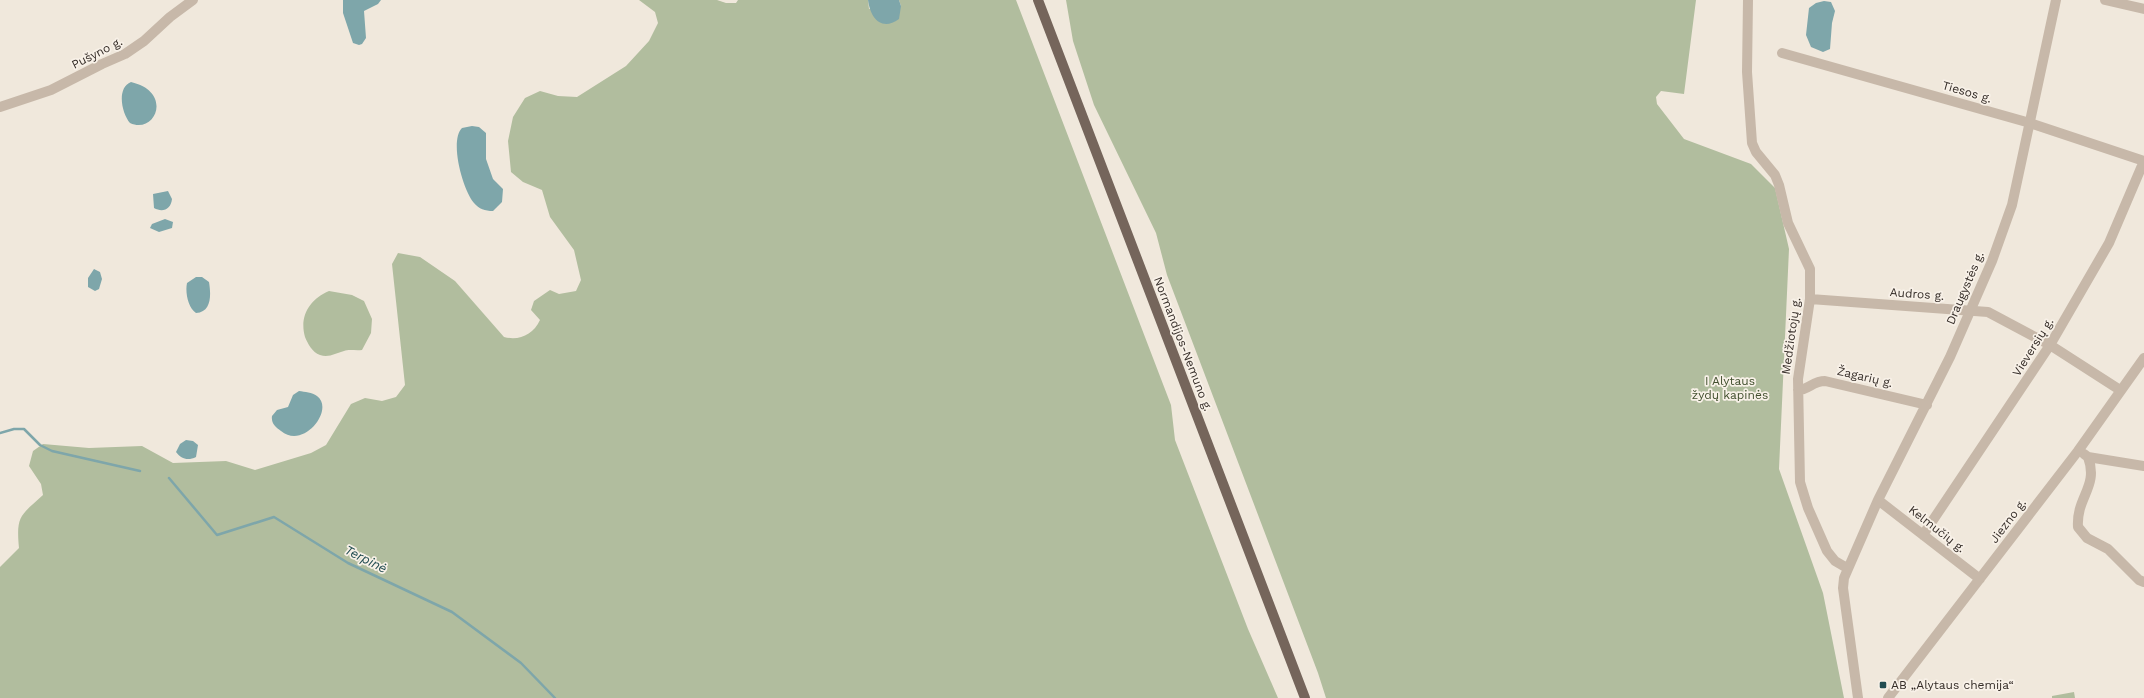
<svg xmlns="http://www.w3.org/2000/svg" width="2144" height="698" font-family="'Work Sans',sans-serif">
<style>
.green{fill:#b1bd9e}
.water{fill:#7ea6aa}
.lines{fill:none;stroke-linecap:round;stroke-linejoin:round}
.stream{stroke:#7ea6aa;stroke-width:2.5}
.minor{stroke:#c7b8a9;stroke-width:10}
.major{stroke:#75655b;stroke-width:10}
.poi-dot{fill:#224d52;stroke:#f8f1e8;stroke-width:1.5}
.labels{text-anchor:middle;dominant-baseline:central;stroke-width:3.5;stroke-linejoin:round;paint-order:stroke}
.street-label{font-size:12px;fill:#352d28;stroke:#f8f1e8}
.park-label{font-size:12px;fill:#42502f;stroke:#f8f1e8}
.poi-label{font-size:12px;fill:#352d28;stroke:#f8f1e8;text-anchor:start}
.water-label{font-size:13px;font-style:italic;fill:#224d52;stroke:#f8f1e8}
</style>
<rect width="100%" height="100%" fill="#f0e8dc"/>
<!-- green -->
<path class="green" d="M639,0h78l9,3h10l2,-3h130l1,9 32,-3 -2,-6h117l155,405 4,35 73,189 30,69h-1278v-131l19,-19c-3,-32 1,-32 24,-53l-2,-11 -12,-18 4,-15 10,-7 46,4 53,-2 31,17 53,-2 29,9 56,-17 15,-8 25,-41 14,-6 17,3 14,-4 9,-12 -13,-121 6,-11 22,4 35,24 49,56c15,4 29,-2 36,-17l-9,-10 3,-9 16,-11 9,4 17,-3 5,-11 -7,-30 -24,-33 -8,-27 -19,-8 -12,-10 -3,-31 5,-24 12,-19 15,-7 18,5 19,1 49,-31 23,-25 9,-18 -3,-11z
M1066,0h630l-12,94 -23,-3 -5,6 1,7 27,35 67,25 24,24 14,61 -10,220 44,124 21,105h-518l-8,-25 -151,-398 -11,-42 -62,-128 -21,-64z
M329,291l23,4 12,6 8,18 -1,14 -9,17c-6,1 -13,-1 -18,1 -8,2 -15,7 -24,4 -8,-3 -12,-11 -15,-18 -6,-21 5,-38 24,-46z
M2074,692l1,6h-23v-2z"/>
<!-- water -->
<path class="water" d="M343,0h38l-3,4 -14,7 2,27 -4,6 -3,1 -6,-2 -10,-30z
M868,0h31l2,6 -2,13c-18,13 -29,-2 -31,-19z
M1824,1l7,1 4,9 -3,12 -2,26 -7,3 -12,-5 -5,-12 3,-27 7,-5z
M131,82c43,10 24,53 -1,41 -8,-9 -14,-35 1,-41z
M472,126l7,1 7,6v26l7,20 10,10 -1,13 -9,9c-8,0 -14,-2 -19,-8 -11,-13 -25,-62 -12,-75z
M168,191l4,8c-1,10 -9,14 -18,9l-1,-14z
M165,219l8,3 -1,6 -13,4 -9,-4 2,-4z
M94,269l6,3 2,7 -3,10 -4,2 -7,-4v-9z
M196,277h6l7,5c2,12 3,30 -13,31 -8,-5 -11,-21 -9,-30z
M299,391c6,1 13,1 18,5 18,13 -13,54 -36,35 -6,-4 -10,-8 -9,-15l5,-6 11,-3 5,-12z
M186,440l7,1 5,4 -2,12c-8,4 -15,2 -20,-5l4,-8z"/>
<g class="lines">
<!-- stream -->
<path class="stream" d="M0,433l14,-4h10l16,16 12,6 88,20
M169,478l48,57 57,-18 74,46 104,49 69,51 34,35"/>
<!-- minor -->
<path class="minor" d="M1748,0l-1,72 5,71 4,9 19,23 4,10 9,38 22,46v30l-12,80 2,103 8,26 19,43 8,10 12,7
M2105,0l39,9
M1782,53l248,70 114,38
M0,107l51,-17 51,-26 23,-10 19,-13 26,-24 23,-17
M1810,299l178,13 62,33 70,45
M1798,390c10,0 15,-9 27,-9l102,24
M2084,454l4,3 56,9
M2088,457c11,30 -12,40 -10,70l9,11 21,11 31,31 5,2
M1878,500l102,79
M1923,535l127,-190 59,-102 35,-82
M1858,698l-15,-110 1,-10 34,-78 72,-143 42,-96 20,-56 44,-205
M1888,698l190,-247 66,-93"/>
<!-- major -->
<path class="major" d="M1038,0l267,698"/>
</g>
<!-- markers -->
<rect class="poi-dot" x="1879" y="681" width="8" height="8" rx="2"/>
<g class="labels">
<!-- street labels -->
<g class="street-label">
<text transform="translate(97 53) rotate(-27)">Pušyno g.</text>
<text transform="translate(1967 92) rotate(16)">Tiesos g.</text>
<text transform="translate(1965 288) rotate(-67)">Draugystės g.</text>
<text transform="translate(1917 294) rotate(4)">Audros g.</text>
<text transform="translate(1791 336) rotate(-82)">Medžiotojų g.</text>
<text transform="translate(1183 344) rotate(69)">Normandijos-Nemuno g.</text>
<text transform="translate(2033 347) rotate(-58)">Vieversių g.</text>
<text transform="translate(1865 377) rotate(13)">Žagarių g.</text>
<text transform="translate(2008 521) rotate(-53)">Jiezno g.</text>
<text transform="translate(1937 529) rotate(38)">Kelmučių g.</text>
</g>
<!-- park labels -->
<g class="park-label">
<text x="1730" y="381">I Alytaus<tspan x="1730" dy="14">žydų kapinės</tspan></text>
</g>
<!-- poi labels -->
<g class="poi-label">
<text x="1891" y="685">AB „Alytaus chemija“</text>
</g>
<!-- water labels -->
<g class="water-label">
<text transform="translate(366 559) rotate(27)">Terpinė</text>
</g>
</g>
</svg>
